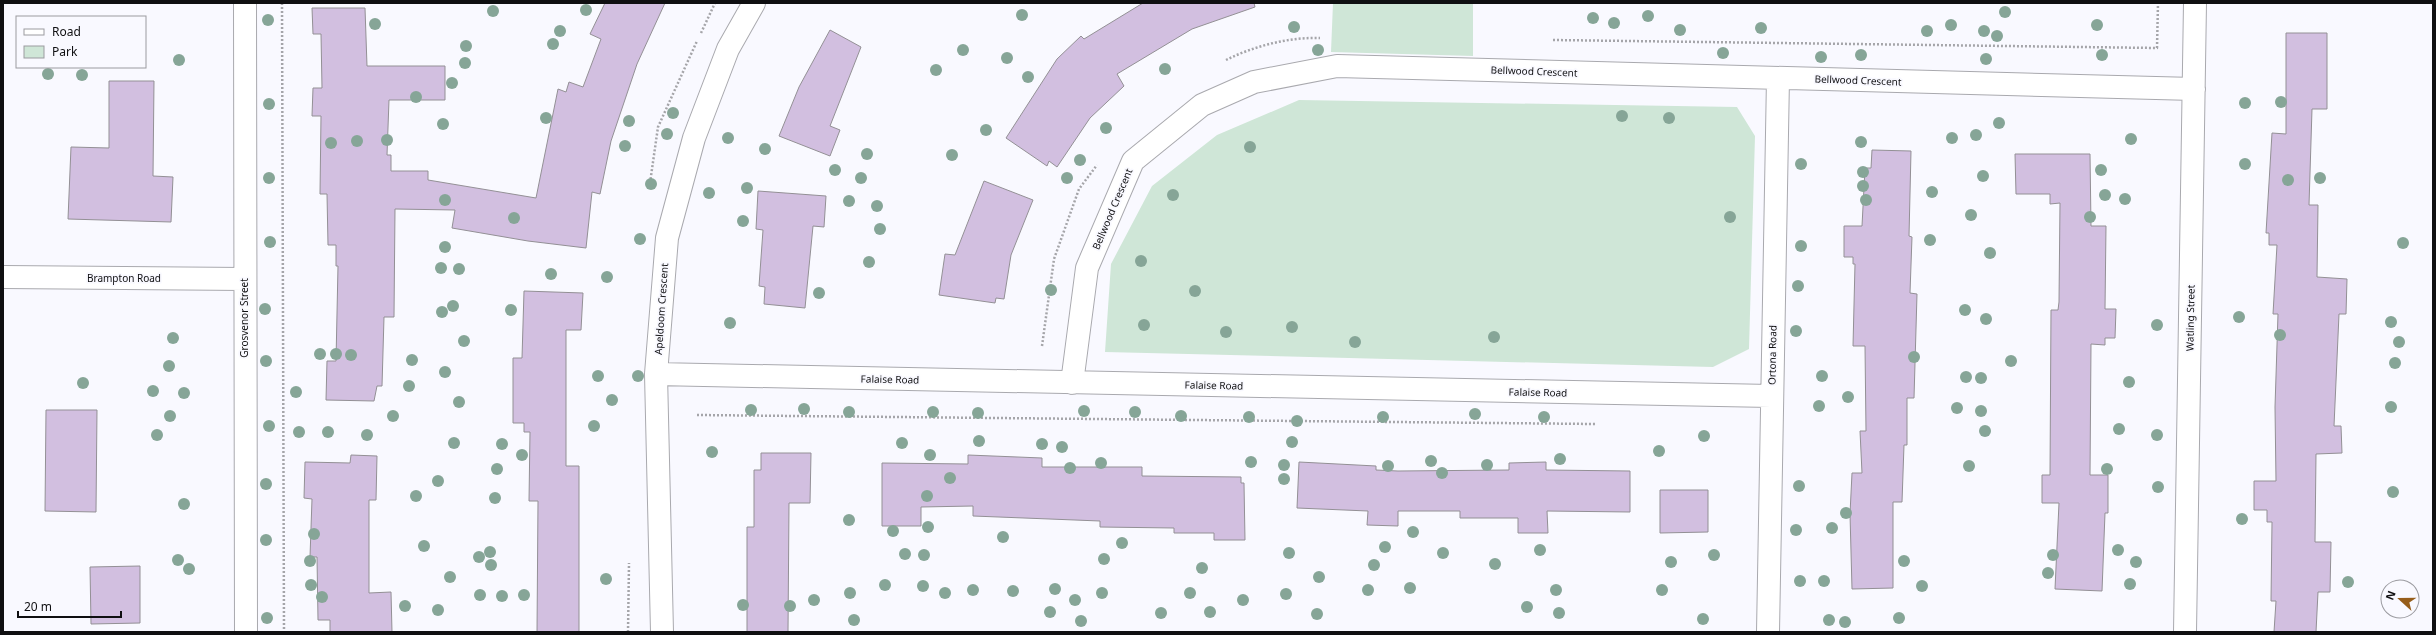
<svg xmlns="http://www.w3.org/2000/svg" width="2436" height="635" font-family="'Noto Sans',sans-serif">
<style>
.green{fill:#cfe6d7}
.building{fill:#d2bfe0;stroke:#939095}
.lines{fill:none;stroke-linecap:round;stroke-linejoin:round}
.minor-casing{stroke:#a9a9ae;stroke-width:24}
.path{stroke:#a5a5a9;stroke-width:2.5;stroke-dasharray:2 2;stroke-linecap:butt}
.minor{stroke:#fff;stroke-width:22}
.tree{fill:#86a597}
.labels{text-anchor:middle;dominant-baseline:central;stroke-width:3.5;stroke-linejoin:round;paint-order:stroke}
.street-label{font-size:10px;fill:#0f0f11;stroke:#f9f9ff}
</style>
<rect width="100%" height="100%" fill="#f9f9ff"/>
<!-- green -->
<path class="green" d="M1333,3h140v53l-142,-4z
M1299,100l438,7 18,29 -6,213 -36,18 -608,-15 6,-88 41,-78 65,-51z"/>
<!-- building -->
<path class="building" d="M605,3h60l-28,61 -26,77 -11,53 -8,-2 -6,56 -58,-7 -76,-13 3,-18 -60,-1 -1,108h-10l-2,69h-5l-3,15 -48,-1 1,-39h9l2,-95h-2v-21h-8l-1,-51h-7l1,-78h-9l1,-28h9l-1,-54h-8l-1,-26h53l2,58h78v34h-56l-2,55h4v16h37v9l108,18 22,-109 8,3 3,-10 14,5 18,-48 -11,-5z
M1143,3h111l1,4 -63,22 -75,45 7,12 -34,32 -33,49 -8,-6 -2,5 -41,-28 51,-79 24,-23 3,3z
M830,30l31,17 -31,79 10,4 -10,26 -51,-20 20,-49z
M2286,33h41v76h-15l-3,96h9l-1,72 30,2 -1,35h-7l-5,112h7l1,27 -26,1 -1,88h16l-1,50h-12l-2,40h-42l2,-31h-5l1,-79h-5v-12h-13v-29h22l-1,-74 3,-93h-5l4,-69h-8v-12h-3l6,-100 14,1z
M109,81h45l-1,95 20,1 -2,45 -103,-3 3,-72 38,1z
M1872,150l39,1 -2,85 3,1 -2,56 7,1 -3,104h-7v47h-3l-2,57h-9v86l-41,1 -2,-75 2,-41h10l-2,-42h6l-1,-85h-12l2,-82h-2v-7h-9v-31h18l3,-58h6z
M2015,154h75l1,72h15l-1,83h11l-1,29h-10v7l-14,-1 -1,131h18v38h-3l-3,78 -47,-2 4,-86h-17v-28h8l1,-165h7l1,-8 1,-99 -10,1v-10h-34z
M984,181l49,19 -22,55 -7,44 -8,-1 -1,5 -56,-8 6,-41 10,1z
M758,191l68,5 -2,31 -11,-1 -8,82 -41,-4 1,-17 -6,-1 4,-56 -7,-1z
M524,291l59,2 -2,37h-15v136h13v166h-42l1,-131h-9l1,-69h-6v-9h-11v-65h9z
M46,410h51l-1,102 -51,-1z
M761,453h50l-1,50h-21l-1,129h-41v-105h7v-57h7z
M351,455l26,1 -1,44h-7v93l22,-1 1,40h-62v-12h-12l-1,-63h-7l2,-58 -8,-1 1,-36 45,1z
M968,455l74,3v9h100v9l99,1v6h3l1,57h-31v-7h-40v-5l-74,-1v-6l-127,-5v-10l-52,1v19h-39v-63l86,1z
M1299,462l77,4v4l22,1 111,-1v-7l37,-1v8l84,1v41l-83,-1 1,22h-30v-15h-58v-7h-62v15l-31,-1 1,-14 -71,-3z
M1660,490h48v42l-48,1z
M140,566v57l-49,1 -1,-57z"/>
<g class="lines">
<!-- minor casing -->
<g class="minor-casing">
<path id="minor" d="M245,3l1,629
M3,277l241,2
M656,374l1115,22
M1072,383l15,-115 46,-107 69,-56 52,-23 83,-16 857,23
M662,632l-6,-258 11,-136 27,-100 34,-89 26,-46
M1768,632l10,-554
M2185,632l10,-629"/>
</g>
<!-- path -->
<path class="path" d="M282,3l2,629
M701,33l14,-30
M1553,40l604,8 1,-45
M1226,60c28,-14 63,-23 94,-22
M650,183l8,-56 39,-86
M1042,346l12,-87 25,-70 18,-24
M697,415l898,9
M628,632l1,-69"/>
<!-- minor -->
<use href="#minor" class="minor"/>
</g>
<!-- trees -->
<g class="tree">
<circle cx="586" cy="10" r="6"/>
<circle cx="493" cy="11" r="6"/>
<circle cx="2005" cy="12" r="6"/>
<circle cx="1022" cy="15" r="6"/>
<circle cx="1648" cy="16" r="6"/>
<circle cx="1593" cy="18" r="6"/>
<circle cx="268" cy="20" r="6"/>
<circle cx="1614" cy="23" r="6"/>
<circle cx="375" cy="24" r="6"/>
<circle cx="1951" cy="25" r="6"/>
<circle cx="2097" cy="25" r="6"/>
<circle cx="1294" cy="27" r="6"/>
<circle cx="1761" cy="28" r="6"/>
<circle cx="1680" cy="30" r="6"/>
<circle cx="560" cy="31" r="6"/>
<circle cx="1927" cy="31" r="6"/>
<circle cx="1984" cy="31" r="6"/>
<circle cx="1997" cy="36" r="6"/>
<circle cx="553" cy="44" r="6"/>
<circle cx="466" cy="46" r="6"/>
<circle cx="963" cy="50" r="6"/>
<circle cx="1318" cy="50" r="6"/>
<circle cx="1723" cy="53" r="6"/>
<circle cx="1861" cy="55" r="6"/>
<circle cx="2102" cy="55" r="6"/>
<circle cx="1821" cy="57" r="6"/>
<circle cx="1007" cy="58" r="6"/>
<circle cx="1986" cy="59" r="6"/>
<circle cx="179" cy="60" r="6"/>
<circle cx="465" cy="63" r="6"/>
<circle cx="1165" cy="69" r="6"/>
<circle cx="936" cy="70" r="6"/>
<circle cx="48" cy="74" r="6"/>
<circle cx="82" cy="75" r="6"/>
<circle cx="1028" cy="77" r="6"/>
<circle cx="452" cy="83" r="6"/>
<circle cx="416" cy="97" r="6"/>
<circle cx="2281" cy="102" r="6"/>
<circle cx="2245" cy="103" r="6"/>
<circle cx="269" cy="104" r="6"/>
<circle cx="673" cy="113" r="6"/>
<circle cx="1622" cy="116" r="6"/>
<circle cx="546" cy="118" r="6"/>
<circle cx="1669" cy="118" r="6"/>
<circle cx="629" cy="121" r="6"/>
<circle cx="1999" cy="123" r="6"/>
<circle cx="443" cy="124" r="6"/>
<circle cx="1106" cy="128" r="6"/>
<circle cx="986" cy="130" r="6"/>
<circle cx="667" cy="134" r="6"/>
<circle cx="1976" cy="135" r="6"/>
<circle cx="728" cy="138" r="6"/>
<circle cx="1952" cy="138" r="6"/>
<circle cx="2131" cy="139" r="6"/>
<circle cx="387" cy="140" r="6"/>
<circle cx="357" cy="141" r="6"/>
<circle cx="1861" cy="142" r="6"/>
<circle cx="331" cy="143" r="6"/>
<circle cx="625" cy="146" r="6"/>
<circle cx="1250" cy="147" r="6"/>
<circle cx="765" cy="149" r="6"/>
<circle cx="867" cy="154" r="6"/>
<circle cx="952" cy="155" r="6"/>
<circle cx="1080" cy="160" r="6"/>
<circle cx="1801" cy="164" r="6"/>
<circle cx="2245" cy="164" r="6"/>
<circle cx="835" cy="170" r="6"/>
<circle cx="2101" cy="170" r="6"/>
<circle cx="1863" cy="172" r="6"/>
<circle cx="1983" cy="176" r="6"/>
<circle cx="269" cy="178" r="6"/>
<circle cx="861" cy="178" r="6"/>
<circle cx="1067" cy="178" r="6"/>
<circle cx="2320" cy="178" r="6"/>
<circle cx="2288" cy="180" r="6"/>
<circle cx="651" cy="184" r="6"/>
<circle cx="1863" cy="186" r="6"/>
<circle cx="747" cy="188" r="6"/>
<circle cx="1932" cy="192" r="6"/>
<circle cx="709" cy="193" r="6"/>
<circle cx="1173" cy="195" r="6"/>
<circle cx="2105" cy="195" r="6"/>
<circle cx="2125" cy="199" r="6"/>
<circle cx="445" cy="200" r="6"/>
<circle cx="1866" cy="200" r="6"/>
<circle cx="849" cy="201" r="6"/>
<circle cx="877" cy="206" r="6"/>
<circle cx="1971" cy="215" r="6"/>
<circle cx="1730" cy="217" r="6"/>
<circle cx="2090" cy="217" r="6"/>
<circle cx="514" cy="218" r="6"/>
<circle cx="743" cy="221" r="6"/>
<circle cx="880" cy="229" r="6"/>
<circle cx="640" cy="239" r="6"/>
<circle cx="1930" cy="240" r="6"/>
<circle cx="270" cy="242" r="6"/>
<circle cx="2403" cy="243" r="6"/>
<circle cx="1801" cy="246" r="6"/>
<circle cx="445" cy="247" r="6"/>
<circle cx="1990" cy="253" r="6"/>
<circle cx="1141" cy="261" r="6"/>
<circle cx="869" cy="262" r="6"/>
<circle cx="441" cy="268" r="6"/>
<circle cx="459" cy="269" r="6"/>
<circle cx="551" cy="274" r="6"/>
<circle cx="607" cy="277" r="6"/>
<circle cx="1798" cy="286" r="6"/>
<circle cx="1051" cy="290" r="6"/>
<circle cx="1195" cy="291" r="6"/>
<circle cx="819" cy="293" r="6"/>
<circle cx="453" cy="306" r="6"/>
<circle cx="265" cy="309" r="6"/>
<circle cx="511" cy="310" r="6"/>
<circle cx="1965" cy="310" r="6"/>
<circle cx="442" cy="312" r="6"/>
<circle cx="2239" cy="317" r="6"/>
<circle cx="1986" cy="319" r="6"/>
<circle cx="2391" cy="322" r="6"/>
<circle cx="730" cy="323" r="6"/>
<circle cx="1144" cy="325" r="6"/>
<circle cx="2157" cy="325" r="6"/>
<circle cx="1292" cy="327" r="6"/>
<circle cx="1796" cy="331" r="6"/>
<circle cx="1226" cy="332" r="6"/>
<circle cx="2280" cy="335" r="6"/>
<circle cx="1494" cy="337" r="6"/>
<circle cx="173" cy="338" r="6"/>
<circle cx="464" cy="341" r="6"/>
<circle cx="1355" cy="342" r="6"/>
<circle cx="2399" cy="342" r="6"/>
<circle cx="320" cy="354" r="6"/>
<circle cx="336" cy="354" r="6"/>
<circle cx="351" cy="355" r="6"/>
<circle cx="1914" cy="357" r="6"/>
<circle cx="412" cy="360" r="6"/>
<circle cx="266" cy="361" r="6"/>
<circle cx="2011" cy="361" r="6"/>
<circle cx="2395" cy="363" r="6"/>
<circle cx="169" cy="366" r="6"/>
<circle cx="445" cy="372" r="6"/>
<circle cx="598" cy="376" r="6"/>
<circle cx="638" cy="376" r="6"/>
<circle cx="1822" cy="376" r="6"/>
<circle cx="1966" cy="377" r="6"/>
<circle cx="1981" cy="378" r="6"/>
<circle cx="2129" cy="382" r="6"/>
<circle cx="83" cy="383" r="6"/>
<circle cx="409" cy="386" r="6"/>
<circle cx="153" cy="391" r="6"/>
<circle cx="296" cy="392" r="6"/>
<circle cx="184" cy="393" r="6"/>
<circle cx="1848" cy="397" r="6"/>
<circle cx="612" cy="400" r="6"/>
<circle cx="459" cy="402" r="6"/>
<circle cx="1819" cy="406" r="6"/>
<circle cx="2391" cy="407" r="6"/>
<circle cx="1957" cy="408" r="6"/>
<circle cx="804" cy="409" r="6"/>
<circle cx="751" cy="410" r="6"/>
<circle cx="1084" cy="411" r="6"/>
<circle cx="1981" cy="411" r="6"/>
<circle cx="849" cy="412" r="6"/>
<circle cx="933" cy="412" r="6"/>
<circle cx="1135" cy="412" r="6"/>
<circle cx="978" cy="413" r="6"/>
<circle cx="1475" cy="414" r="6"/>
<circle cx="170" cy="416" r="6"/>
<circle cx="393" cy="416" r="6"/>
<circle cx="1181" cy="416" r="6"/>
<circle cx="1249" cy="417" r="6"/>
<circle cx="1383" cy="417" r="6"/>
<circle cx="1544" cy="417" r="6"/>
<circle cx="1297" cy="421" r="6"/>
<circle cx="269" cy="426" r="6"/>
<circle cx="594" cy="426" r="6"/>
<circle cx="2119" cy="429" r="6"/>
<circle cx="1985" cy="431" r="6"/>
<circle cx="299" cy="432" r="6"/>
<circle cx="328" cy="432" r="6"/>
<circle cx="157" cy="435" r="6"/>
<circle cx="367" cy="435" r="6"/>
<circle cx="2157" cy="435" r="6"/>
<circle cx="1704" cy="436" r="6"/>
<circle cx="979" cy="441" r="6"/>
<circle cx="1292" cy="442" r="6"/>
<circle cx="454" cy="443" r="6"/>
<circle cx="902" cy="443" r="6"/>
<circle cx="502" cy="444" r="6"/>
<circle cx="1042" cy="444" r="6"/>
<circle cx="1062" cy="447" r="6"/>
<circle cx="1659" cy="451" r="6"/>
<circle cx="712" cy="452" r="6"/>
<circle cx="522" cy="455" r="6"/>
<circle cx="930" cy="455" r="6"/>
<circle cx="1560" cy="459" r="6"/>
<circle cx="1431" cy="461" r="6"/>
<circle cx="1251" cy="462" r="6"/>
<circle cx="1101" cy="463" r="6"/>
<circle cx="1284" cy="465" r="6"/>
<circle cx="1487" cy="465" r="6"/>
<circle cx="1388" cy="466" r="6"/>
<circle cx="1969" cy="466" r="6"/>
<circle cx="1070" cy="468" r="6"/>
<circle cx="497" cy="469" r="6"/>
<circle cx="2107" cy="469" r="6"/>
<circle cx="1442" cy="473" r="6"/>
<circle cx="950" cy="478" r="6"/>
<circle cx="1284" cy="479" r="6"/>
<circle cx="438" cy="481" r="6"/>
<circle cx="266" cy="484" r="6"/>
<circle cx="1799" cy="486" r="6"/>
<circle cx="2158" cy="487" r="6"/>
<circle cx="2393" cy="492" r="6"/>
<circle cx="416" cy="496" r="6"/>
<circle cx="927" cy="496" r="6"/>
<circle cx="495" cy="498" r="6"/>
<circle cx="184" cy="504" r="6"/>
<circle cx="1846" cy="513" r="6"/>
<circle cx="2242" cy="519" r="6"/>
<circle cx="849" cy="520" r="6"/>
<circle cx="928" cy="527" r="6"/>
<circle cx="1832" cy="528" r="6"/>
<circle cx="1796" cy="530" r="6"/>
<circle cx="893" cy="531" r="6"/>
<circle cx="1413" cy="532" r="6"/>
<circle cx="314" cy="534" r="6"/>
<circle cx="1003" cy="537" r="6"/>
<circle cx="266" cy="540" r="6"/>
<circle cx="1122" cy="543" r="6"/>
<circle cx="424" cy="546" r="6"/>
<circle cx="1385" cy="547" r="6"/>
<circle cx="1540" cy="550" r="6"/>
<circle cx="2118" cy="550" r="6"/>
<circle cx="490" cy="552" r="6"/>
<circle cx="1289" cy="553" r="6"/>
<circle cx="1443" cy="553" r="6"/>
<circle cx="905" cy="554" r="6"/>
<circle cx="924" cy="555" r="6"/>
<circle cx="1714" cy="555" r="6"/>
<circle cx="2053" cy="555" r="6"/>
<circle cx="479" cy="557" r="6"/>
<circle cx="1104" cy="559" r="6"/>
<circle cx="178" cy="560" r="6"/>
<circle cx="310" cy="561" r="6"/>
<circle cx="1904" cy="561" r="6"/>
<circle cx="1671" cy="562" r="6"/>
<circle cx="2136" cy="562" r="6"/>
<circle cx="1495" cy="564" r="6"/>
<circle cx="491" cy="565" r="6"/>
<circle cx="1374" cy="565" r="6"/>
<circle cx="1202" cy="568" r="6"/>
<circle cx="189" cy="569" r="6"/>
<circle cx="2048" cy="573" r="6"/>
<circle cx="450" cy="577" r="6"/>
<circle cx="1319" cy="577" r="6"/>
<circle cx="606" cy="579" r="6"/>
<circle cx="1800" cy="581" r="6"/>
<circle cx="1824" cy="581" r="6"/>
<circle cx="2348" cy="582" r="6"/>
<circle cx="2130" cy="584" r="6"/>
<circle cx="311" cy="585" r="6"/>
<circle cx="885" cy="585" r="6"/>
<circle cx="923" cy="586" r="6"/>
<circle cx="1922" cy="586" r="6"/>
<circle cx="1410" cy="588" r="6"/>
<circle cx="1055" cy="589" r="6"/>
<circle cx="973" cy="590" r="6"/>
<circle cx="1368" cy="590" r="6"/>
<circle cx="1556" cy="590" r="6"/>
<circle cx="1662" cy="590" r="6"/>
<circle cx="1013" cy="591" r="6"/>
<circle cx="850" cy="593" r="6"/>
<circle cx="945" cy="593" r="6"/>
<circle cx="1102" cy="593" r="6"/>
<circle cx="1190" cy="593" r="6"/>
<circle cx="1286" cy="594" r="6"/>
<circle cx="480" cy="595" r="6"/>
<circle cx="524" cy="595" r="6"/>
<circle cx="502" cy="596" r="6"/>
<circle cx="322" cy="597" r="6"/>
<circle cx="814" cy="600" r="6"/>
<circle cx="1075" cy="600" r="6"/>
<circle cx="1243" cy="600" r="6"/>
<circle cx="743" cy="605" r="6"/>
<circle cx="405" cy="606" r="6"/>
<circle cx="790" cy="606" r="6"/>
<circle cx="1527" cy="607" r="6"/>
<circle cx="438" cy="610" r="6"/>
<circle cx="1050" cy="612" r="6"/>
<circle cx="1210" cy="612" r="6"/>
<circle cx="1161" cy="613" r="6"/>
<circle cx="1559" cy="613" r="6"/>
<circle cx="1317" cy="614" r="6"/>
<circle cx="267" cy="618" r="6"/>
<circle cx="1899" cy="618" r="6"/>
<circle cx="1703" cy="619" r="6"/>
<circle cx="854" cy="620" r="6"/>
<circle cx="1829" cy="620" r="6"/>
<circle cx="1081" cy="621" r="6"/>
<circle cx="1845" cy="622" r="6"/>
</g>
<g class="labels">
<!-- street labels -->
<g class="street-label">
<text transform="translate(1534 71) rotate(2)">Bellwood Crescent</text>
<text transform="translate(1858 80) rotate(2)">Bellwood Crescent</text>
<text transform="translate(1112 209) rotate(-67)">Bellwood Crescent</text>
<text x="124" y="278">Brampton Road</text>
<text transform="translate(661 309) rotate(-86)">Apeldoom Crescent</text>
<text transform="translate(244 318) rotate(-90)">Grosvenor Street</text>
<text transform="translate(2190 318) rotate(-89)">Watling Street</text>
<text transform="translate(1772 355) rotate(-89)">Ortona Road</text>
<text transform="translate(890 379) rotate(1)">Falaise Road</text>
<text transform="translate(1214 385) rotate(1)">Falaise Road</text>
<text transform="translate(1538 392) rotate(1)">Falaise Road</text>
</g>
</g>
<!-- border -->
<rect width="2436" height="635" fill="none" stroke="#0f0f11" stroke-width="8"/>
<!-- legend -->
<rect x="16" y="16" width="130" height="52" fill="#f9f9ff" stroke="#9b9ba0"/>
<rect x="24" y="29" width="20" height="6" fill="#ffffff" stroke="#9b9ba0"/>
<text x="52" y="36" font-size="12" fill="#0f0f11">Road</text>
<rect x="24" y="46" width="20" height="12" fill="#cfe6d7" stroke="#9b9ba0"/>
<text x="52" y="56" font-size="12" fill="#0f0f11">Park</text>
<!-- north arrow -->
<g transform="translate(2400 599) rotate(291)"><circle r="19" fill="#f9f9ff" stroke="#9b9ba0"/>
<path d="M0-3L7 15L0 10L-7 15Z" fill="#965d1a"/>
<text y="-6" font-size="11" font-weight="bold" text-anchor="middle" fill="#0f0f11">N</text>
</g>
<!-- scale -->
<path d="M18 611v6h103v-6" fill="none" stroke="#0f0f11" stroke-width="2"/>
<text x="24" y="611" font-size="12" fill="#0f0f11" stroke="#f9f9ff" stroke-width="3" paint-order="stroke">20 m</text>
</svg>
